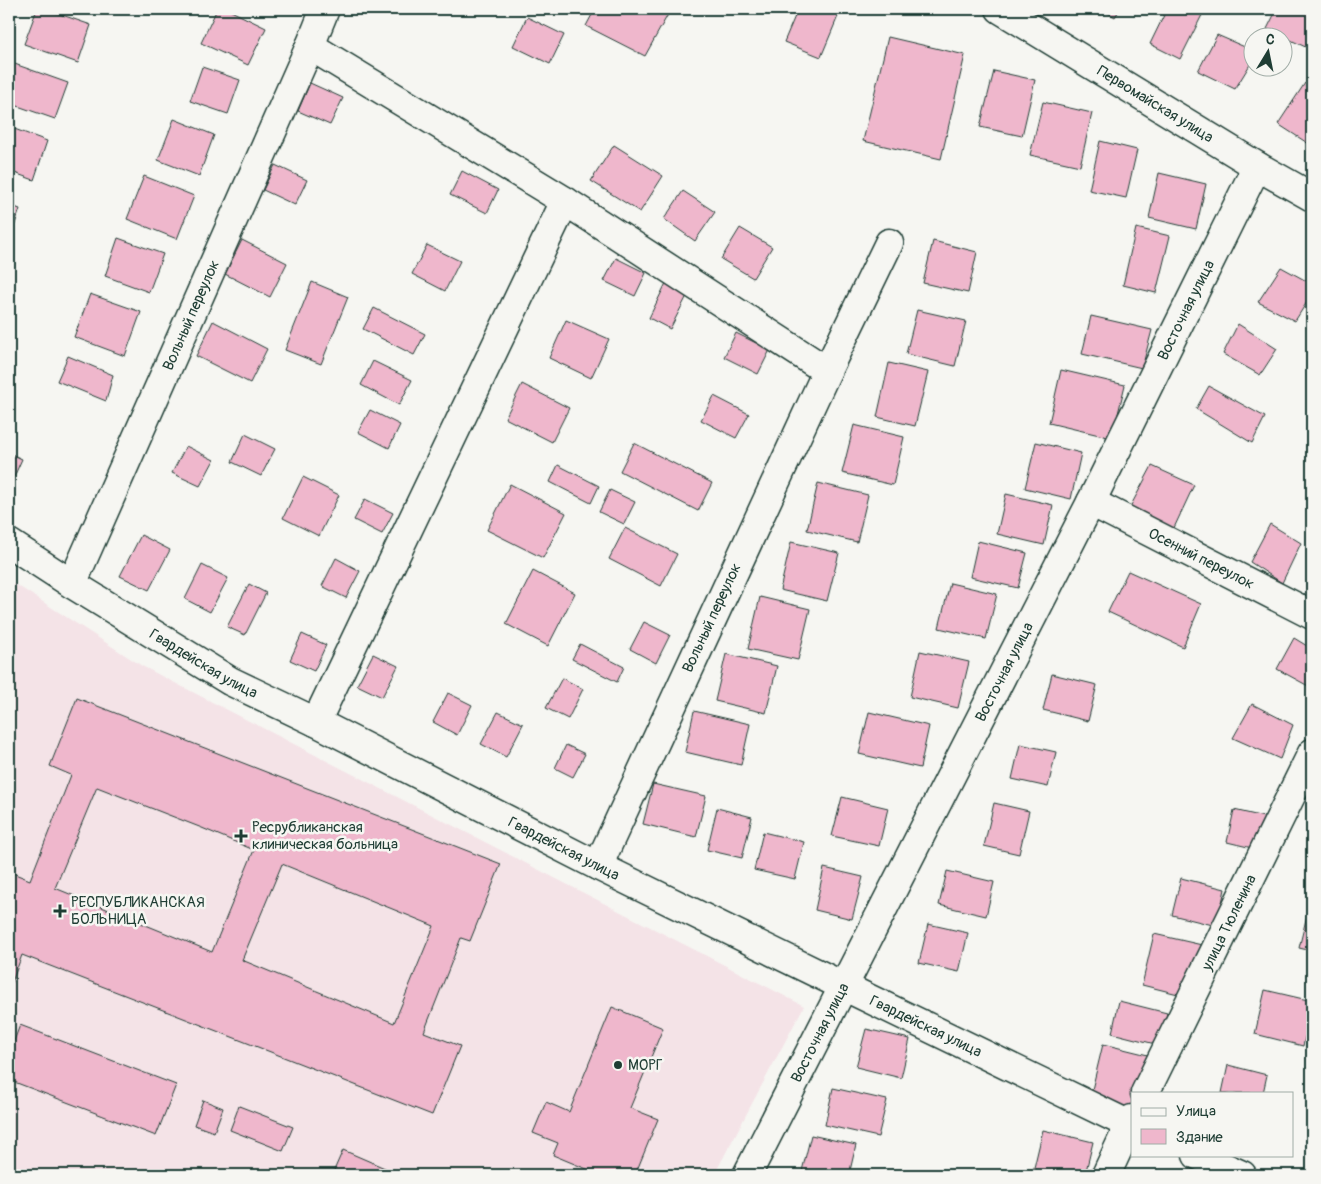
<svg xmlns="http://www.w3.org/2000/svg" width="1321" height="1184" font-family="Pangolin,sans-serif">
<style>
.built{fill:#f4e3e7}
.building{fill:#efb7cc;stroke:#1f3d34;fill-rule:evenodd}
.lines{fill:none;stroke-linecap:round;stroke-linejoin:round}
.street-casing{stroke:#1f3d34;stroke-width:31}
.secondary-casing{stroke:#1f3d34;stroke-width:31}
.street{stroke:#f6f6f2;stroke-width:28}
.secondary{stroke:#f6f6f2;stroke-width:28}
.poi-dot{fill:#1f3d34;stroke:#f6f6f2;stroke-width:2}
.labels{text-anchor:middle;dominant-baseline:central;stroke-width:5;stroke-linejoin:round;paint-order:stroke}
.street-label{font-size:15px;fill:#1f3d34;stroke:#f6f6f2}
.poi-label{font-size:15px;fill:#1f3d34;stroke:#f6f6f2;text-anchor:start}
</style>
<rect width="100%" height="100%" fill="#f6f6f2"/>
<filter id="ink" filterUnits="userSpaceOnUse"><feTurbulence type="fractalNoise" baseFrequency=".02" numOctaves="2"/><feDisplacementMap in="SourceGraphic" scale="10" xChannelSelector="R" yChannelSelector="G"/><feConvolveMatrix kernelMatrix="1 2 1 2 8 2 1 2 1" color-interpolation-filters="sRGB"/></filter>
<g filter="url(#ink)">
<!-- built -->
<path class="built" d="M9,580l133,86 662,340 -90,169h-705z"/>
<!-- building -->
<path class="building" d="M37,9h8l46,16 -13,38 -54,-19z
M80,9h15l-2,5z
M217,9h10l39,19 -18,37 -47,-22z
M595,9h76l-26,47 -59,-30z
M798,9h43l-20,48 -37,-15z
M1101,9h19l-5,8z
M1167,9h27l9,4 -23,46 -30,-15z
M1277,9h35v41l-45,-21z
M527,17l37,18 -14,29 -37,-18z
M1217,35l37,16v7l-19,31 -37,-18z
M888,37l77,18 -24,104 -78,-18z
M9,62l59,21 -13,36 -46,-16z
M202,67l38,13 -12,34 -38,-13z
M994,71l41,9 -13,56 -42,-9z
M310,83l33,15 -13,27 -32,-14z
M1305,83l7,5v58l-34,-22z
M1043,102l49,11 -12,53 -50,-11z
M174,119l40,16 -15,41 -41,-16z
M9,127l38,14 -13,39 -25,-9z
M1100,141l37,9 -11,48 -37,-8z
M614,145l49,31 -23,36 -49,-31z
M275,165l32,15 -12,25 -32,-15z
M462,171l36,19 -11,23 -37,-18z
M1159,173l47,11 -10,45 -47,-11z
M144,176l50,20 -17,43 -50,-20z
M683,191l32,21 -20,29 -31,-22z
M9,205l11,4 -11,33z
M740,228l32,19 -19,31 -32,-19z
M1136,228l34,8 -14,57 -33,-8z
M118,238l45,16 -14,38 -44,-16z
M242,240l45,23 -17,34 -45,-23z
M933,241l44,11 -9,41 -45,-10z
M427,245l33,16 -15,30 -33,-17z
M616,258l30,15 -11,23 -31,-15z
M1281,267l31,17v10l-17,27 -37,-19z
M667,281l22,11 -19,37 -21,-11z
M312,282l36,15 -27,67 -36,-14z
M90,294l51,18 -16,44 -51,-19z
M374,308l51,26 -11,21 -51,-26z
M917,310l49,11 -11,45 -49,-12z
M1091,316l61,14 -10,38 -60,-14z
M566,320l43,19 -18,39 -42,-20z
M213,321l54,28 -17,34 -54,-27z
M1238,324l39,25 -17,26 -37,-21z
M736,333l34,17 -12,24 -34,-17z
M68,356l45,19 -7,26 -49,-20z
M373,361l39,19 -13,25 -38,-20z
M889,363l39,9 -13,54 -38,-9z
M1061,370l64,15 -13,53 -63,-15z
M522,384l47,24 -17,34 -47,-24z
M1209,386l56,31 -13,26 -56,-34z
M714,396l35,18 -13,24 -35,-18z
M370,410l30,15 -11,23 -31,-16z
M854,425l50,12 -11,48 -51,-12z
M245,434l30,15 -14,27 -29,-14z
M1036,442l45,11 -10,46 -46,-11z
M634,443l78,40 -14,28 -78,-40z
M186,446l28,14 -14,26 -28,-13z
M9,453l13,6 -13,29z
M558,465l41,21 -8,17 -41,-21z
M1152,466l42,19 -21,45 -44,-21z
M303,477l36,18 -20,41 -36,-18z
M818,483l50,12 -11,47 -50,-12z
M510,484l56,29 -23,45 -56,-28z
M610,490l25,12 -11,22 -25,-12z
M1006,494l47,11 -9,40 -47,-11z
M365,499l28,14 -11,21 -28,-14z
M1270,524l31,19 -19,40 -32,-21z
M625,528l52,26 -16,32 -52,-27z
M141,535l29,15 -21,40 -29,-14z
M978,541l49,12 -9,35 -48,-11z
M791,542l48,11 -12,48 -47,-11z
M336,558l24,13 -14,27 -24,-12z
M202,565l26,13 -18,34 -25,-13z
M533,571l42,22 -27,53 -42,-22z
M1128,571l73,33 -18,43 -75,-35z
M950,583l47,11 -11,45 -47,-11z
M249,584l17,9 -21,42 -18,-8z
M760,597l50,12 -12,51 -50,-11z
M644,622l26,13 -14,28 -26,-14z
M302,634l24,11 -12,26 -24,-11z
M1294,638l18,11v39l-35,-19z
M580,644l44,23 -7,15 -45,-23z
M920,651l49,11 -11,46 -48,-11z
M373,654l25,12 -16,31 -25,-12z
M726,654l51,12 -11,47 -51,-12z
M1052,674l45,11 -9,36 -45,-11z
M562,678l21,11 -15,30 -22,-11z
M448,693l24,12 -15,30 -24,-13z
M77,698l424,166 -31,77 -9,-3 -37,94 36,14 -28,69 -410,-160 -13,35v-115l1,-3 20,8 41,-105 -21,-9zM97,787l105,41 52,22 -42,102 -157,-64zM282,864l152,62 -40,97 -152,-63z
M1252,704l41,21 -13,34 -47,-21z
M694,711l56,13 -9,41 -56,-13z
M498,712l25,12 -17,33 -25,-13z
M869,712l60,14 -9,42 -61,-14z
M1020,744l36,8 -8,35 -36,-8z
M566,745l19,9 -12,23 -18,-9z
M653,784l53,12 -10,41 -53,-13z
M842,797l46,11 -9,38 -47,-10z
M994,803l35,8 -10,43 -35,-8z
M717,808l35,9 -10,41 -35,-8z
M1234,810l47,11 -8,32 -46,-11z
M763,832l41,10 -9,37 -41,-9z
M824,868l39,9 -11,42 -37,-9z
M947,871l47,11 -8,34 -47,-11z
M1181,878l44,11 -8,37 -45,-11z
M1309,907l3,1v43l-13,-3z
M928,924l40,9 -9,39 -40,-9z
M1154,934l48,11 -12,52 -48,-12z
M1265,990l47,11v8l-9,37 -48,-12z
M1119,1001l48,12 -8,32 -47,-12z
M612,1007l51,21 -33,80 28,11 -23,56h-34l-48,-20 5,-12 -25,-10 13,-31 23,10z
M20,1025l156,60 -20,51 -147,-56v-26z
M866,1029l44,10 -9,39 -45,-11z
M1103,1044l53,13 -24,36v15l-42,-10z
M1228,1065l39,10 -4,18h-41z
M833,1088l54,12 -9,37 -53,-12z
M203,1100l20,8 -9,24 -20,-7z
M239,1106l54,21 -10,24 -53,-21z
M1043,1130l50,12 -8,33h-37l-15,-3z
M811,1135l45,10 -7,30h-48z
M343,1150l58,25h-69z
M1021,1171l18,4h-19z"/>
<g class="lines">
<!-- street casing -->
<g class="street-casing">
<g id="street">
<path d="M310,46l15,-37"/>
<path d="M827,371l62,-128"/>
<path id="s1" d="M1091,502l221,113"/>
<path id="s2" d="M72,584l238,-538 255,155 262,170 -229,495"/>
<path d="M316,722l249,-521"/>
<path id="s3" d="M843,986l289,140"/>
<path id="s4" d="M1145,1093l167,-340"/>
<path d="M1197,1155l45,20"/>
<path d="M1106,1175l26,-56"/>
</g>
</g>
<!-- secondary casing -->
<g class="secondary-casing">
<g id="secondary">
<path id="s5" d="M1000,9l257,157 55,31"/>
<path id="s6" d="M9,543l63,41 158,97 86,41 282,144 245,120"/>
<path id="s7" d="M747,1175l344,-673 166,-336"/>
</g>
</g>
<!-- street -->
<use href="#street" class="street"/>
<!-- secondary -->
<use href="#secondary" class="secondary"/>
</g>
</g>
<!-- markers -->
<g class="poi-dot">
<path d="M238.5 828.5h5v5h5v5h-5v5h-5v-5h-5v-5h5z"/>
<path d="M57.5 903.5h5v5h5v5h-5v5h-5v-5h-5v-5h5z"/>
<circle cx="618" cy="1065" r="5"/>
</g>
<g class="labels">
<!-- street labels -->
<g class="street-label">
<text stroke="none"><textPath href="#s5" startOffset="182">Первомайская улица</textPath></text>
<text stroke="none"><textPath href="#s7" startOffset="970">Восточная улица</textPath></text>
<text stroke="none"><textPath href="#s2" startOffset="294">Вольный переулок</textPath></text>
<text stroke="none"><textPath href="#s1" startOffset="124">Осенний переулок</textPath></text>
<text transform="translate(712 618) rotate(-65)">Вольный переулок</text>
<text stroke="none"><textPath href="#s6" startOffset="229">Гвардейская улица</textPath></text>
<text stroke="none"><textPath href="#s7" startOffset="565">Восточная улица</textPath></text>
<text stroke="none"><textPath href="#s6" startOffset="634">Гвардейская улица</textPath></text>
<text stroke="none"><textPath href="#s4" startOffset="190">улица Тюленина</textPath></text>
<text stroke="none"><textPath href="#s3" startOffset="92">Гвардейская улица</textPath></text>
<text stroke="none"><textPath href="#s7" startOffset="160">Восточная улица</textPath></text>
</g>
<!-- poi labels -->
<g class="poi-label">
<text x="252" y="827">Ресрубликанская<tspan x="252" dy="17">клиническая больница</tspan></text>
<text x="71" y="902">РЕСПУБЛИКАНСКАЯ<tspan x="71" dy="17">БОЛЬНИЦА</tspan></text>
<text x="628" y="1065">МОРГ</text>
</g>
</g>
<!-- margin -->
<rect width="1321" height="1184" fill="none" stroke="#f6f6f2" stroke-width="30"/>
<rect x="15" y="15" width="1291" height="1154" fill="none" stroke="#1f3d34" stroke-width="2" filter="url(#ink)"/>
<!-- legend -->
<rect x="1131" y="1092" width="162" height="65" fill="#f6f6f2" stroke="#a0aca6"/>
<rect x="1141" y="1108" width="25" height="8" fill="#f6f6f2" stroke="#a0aca6"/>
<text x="1176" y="1116" font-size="15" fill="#1f3d34">Улица</text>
<rect x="1141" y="1129" width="25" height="15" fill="#efb7cc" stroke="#a0aca6"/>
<text x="1176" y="1142" font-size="15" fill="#1f3d34">Здание</text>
<!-- north arrow -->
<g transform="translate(1268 52) rotate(10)"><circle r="24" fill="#f6f6f2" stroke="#a0aca6"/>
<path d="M0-4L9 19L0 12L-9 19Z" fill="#1f3d34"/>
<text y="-8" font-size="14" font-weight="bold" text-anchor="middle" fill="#1f3d34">С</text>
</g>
</svg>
